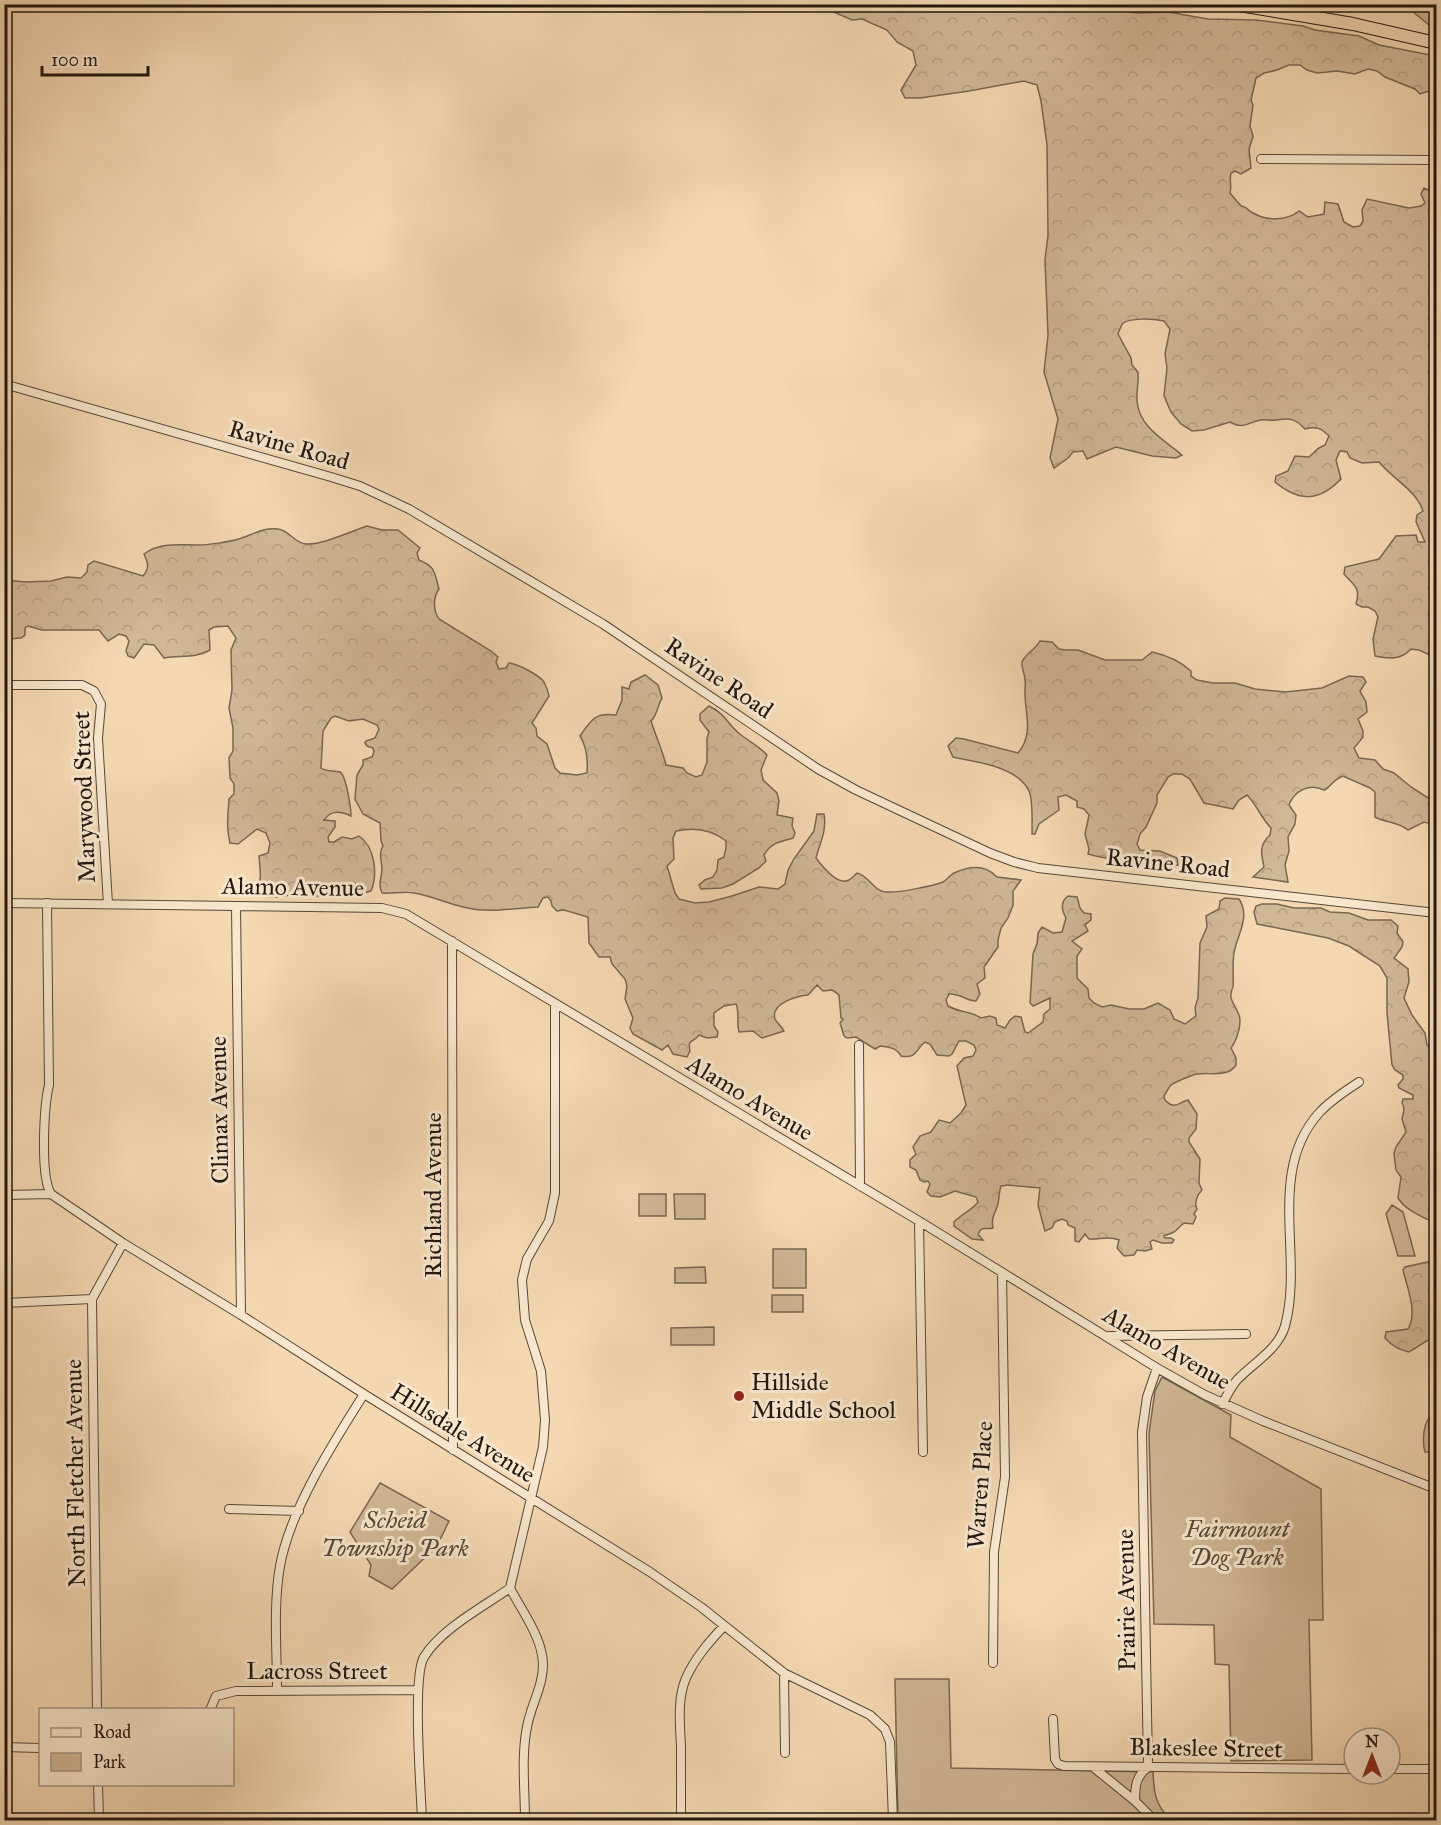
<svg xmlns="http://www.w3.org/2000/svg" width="1441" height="1825" font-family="'IM FELL Great Primer',serif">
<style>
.green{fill:#d0b796;stroke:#786752;stroke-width:1.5}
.forest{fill:url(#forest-crowns);stroke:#786752;stroke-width:1.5}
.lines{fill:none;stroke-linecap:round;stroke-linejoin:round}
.minor-casing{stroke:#564738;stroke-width:10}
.highway-casing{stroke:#21170f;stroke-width:14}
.minor{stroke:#f8e6cd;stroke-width:8}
.highway{stroke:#f4d8b2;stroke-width:12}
.poi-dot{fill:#8f2418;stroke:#f8e6cd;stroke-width:2}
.labels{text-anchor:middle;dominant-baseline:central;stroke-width:6;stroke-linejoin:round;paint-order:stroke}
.street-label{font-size:24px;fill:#21170f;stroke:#f8e6cd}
.poi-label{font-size:24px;fill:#21170f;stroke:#f8e6cd;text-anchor:start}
.park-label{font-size:24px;font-style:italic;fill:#564738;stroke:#f8e6cd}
</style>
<defs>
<pattern id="forest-crowns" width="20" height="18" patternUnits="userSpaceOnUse" patternTransform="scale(1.5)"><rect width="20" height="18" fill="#d0b796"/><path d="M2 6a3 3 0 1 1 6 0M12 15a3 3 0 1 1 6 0" fill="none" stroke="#b29d80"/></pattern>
</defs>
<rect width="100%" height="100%" fill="#f4d8b2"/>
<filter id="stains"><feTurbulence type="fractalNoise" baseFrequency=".00333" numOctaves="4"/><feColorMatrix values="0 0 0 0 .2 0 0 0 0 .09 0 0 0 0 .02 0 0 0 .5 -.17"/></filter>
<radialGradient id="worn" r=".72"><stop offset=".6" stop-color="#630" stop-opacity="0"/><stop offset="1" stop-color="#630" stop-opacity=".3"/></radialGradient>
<!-- green -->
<path class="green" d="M639,1194h27v22h-27z
M674,1194h31v25h-30z
M1392,1205l11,7 12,44h-17l-12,-42z
M773,1249h33v39h-33z
M705,1267l1,16h-31v-15z
M803,1295v17h-31v-17z
M714,1327v18h-43v-17z
M1162,1377l69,38 -1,22 91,52 2,131h-14l3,140 -81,1 -2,-96 -14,-1 -1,-39 -60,-1 -5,-191 6,-42z
M380,1483l69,38 -12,25 -45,43 -23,-13 2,-11 -21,-33z
M895,1679h54l2,89 202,4c1,22 2,31 17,48h-272z"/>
<!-- forest -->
<path class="forest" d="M1050,5l15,5h53l19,3 31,-1 40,7 48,1 47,6 12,4 44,6 20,9 57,11v33l-16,5 -5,-5 -30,-12 -8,-6 -9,-2 -13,5 -18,-3 -20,2 -10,-3 -7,-5h-11l-12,5 -13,3 -8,5 -5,22 2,5 -3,21 3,10 -4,13 2,19 -10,6 -6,-3 -4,2c-2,7 1,13 -1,20l11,13c7,1 6,4 12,7 13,8 34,8 46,-2l9,6 16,-3 1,-12 13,2 6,18 9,5 7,-1 3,-5 -1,-11 5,-11 42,9 12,-2 4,-3 -4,-9 3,-6 12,6v455l-4,7 -13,-6 -8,-1c-10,11 -22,10 -36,7l-2,-17 5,-22 -3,-6 -7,-4h-6l-6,-3c5,-17 -2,-18 -12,-30l1,-7 34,-8 17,-23 20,-1 2,7h7l-9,-20 1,-7 6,-4c-7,-21 -30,-32 -44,-49l-17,1 -12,-5 -3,-6 -7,-1 -4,9 5,19c-22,23 -42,23 -66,3l1,-6 12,-5 7,-15 14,1 10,-9 6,-3 4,-9c-8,-8 -13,-10 -24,-7 -10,-11 -15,-11 -29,-9 -5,1 -10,-1 -15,0 -13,2 -17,10 -31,2l-26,8 -12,1 -11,-7 -10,-12 -7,-16 3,-28 -2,-14 5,-25 -6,-8c-9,-2 -35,-4 -42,3 0,1 -4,9 -4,10l13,24 1,7 6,7c1,10 -2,20 -1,29 2,26 27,39 45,54l-6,3 -24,-2 -36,-9 -29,12 -4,-8 -10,1 -5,6 -14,10 -4,-10 8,-39 -14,-47 4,-37 -3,-75 3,-25 -1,-90 -6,-44 -4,-16 -13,-4 -55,10 -49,7h-15l-4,-8 15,-25 -3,-14 -16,-9 -10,-12 -25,-11 -10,1 -34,-15z
M1413,5l23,1v25l-25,-21z
M367,526l15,4h16l22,18 -3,5 2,7c17,7 15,12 20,29 -6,8 -6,22 0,30l52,32 7,6 -2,5 3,7 7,-1 3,-5c9,1 30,12 35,19 2,4 4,10 5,14l-17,27 4,5 1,8 10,8 8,24 5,5 17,2 10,-2c1,-13 0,-26 -7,-37 11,-16 15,-24 36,-21l6,-15v-13l7,2 2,-7 14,-7 13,10 4,13c-5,8 -4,16 -11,23 5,16 11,28 15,44l17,3 4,5 9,4 6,-2 5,-13v-24l2,-6 -9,-12v-6l9,-8c17,8 19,19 32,29 9,7 18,11 26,20l-6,15 2,10 14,13 2,8 -2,14 16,3 -1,8 3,7 -2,5c-12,4 -22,4 -29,17l2,6 -7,7 -26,16 -11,4 -21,1 -2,-4 6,-5 8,-3 4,-7 1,-10 6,-3 2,-9v-7c-15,-12 -32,-14 -50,-10l-3,7 1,21 -7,7 8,27 4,6 16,4 14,-1 23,-6 27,-9 19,2 7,-5 3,-14 6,-11 20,-28 3,-17h7c3,17 -4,28 -8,44 6,8 22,28 33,22 3,-2 6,-5 8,-7 13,3 16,19 30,19 12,1 45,-6 56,-10 4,-2 7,-7 11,-9 15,-7 31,-9 43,4l24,3 -8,11v14l-5,13 -7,10 -3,12v7l-14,20 1,11 -8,6 3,10 -4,7c-10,0 -16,-8 -27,-7l-3,6 2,6c12,7 24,5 33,12l9,-2 6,2 1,7 8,3 5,-8 5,-4 6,1 4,15 3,1 15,-11 1,-8 6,-5v-11l-17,8 -3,-3 3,-49 4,-10 1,-11 4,-6 11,6 9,-1 4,-14c-4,-7 -6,-16 2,-22l9,1 3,11 4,5 7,1v6l-6,5 3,6 -16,10 10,8 -5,7v22l11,11 1,9 5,5 8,4 9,-2 18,4h15l14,-6 12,7 4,9 11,5 11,-8 -1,-8 3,-10 2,-55 7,-16 -1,-11 13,-7 1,-8 5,-3 14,1c12,18 -2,36 -5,54 -2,11 0,24 -1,34 -6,12 2,17 6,28 3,9 -2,25 -8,33l5,10v7c-8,13 -27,7 -39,9 -3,0 -24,9 -26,11 -2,2 -5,8 -7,11l1,4c9,10 13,3 23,0l9,14 -1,15 -7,9v4l11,17 -1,24 3,7c-5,5 -8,13 -5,19l-3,5 2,3 -3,7 -9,-1 -10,9 -10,4 1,2h6l3,2 -2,3h-10l-9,-3 -3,2 2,7 -7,2 -8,-1 -3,5 -10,1 -7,-8 2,-8c-11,-5 -20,0 -30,-1l-4,-5 -6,8 -4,-1v-13l-7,-3 -1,-4 -5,-2 -7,3 -3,6 -7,3 -7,-26 2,-17 -32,-3 -7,1c-3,8 -1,14 -4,21 -3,8 -6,12 -4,21 -7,2 -11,-3 -15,6l5,6 -11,-1 -18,-13v-4c8,-8 17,-11 24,-20l-2,-5 -21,-6 -15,6 -9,-1 -4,-4 3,-8 -2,-3 -4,1 -4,-2 -4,-10 -6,-3v-7l6,-6 -3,-7 7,-11 11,-4 8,-12 11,3 11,-10 5,-8 -9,-39 7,-8 9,-2 3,-6 -2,-5 -8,-4h-7l-7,13 -3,2 -12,-1 -7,-11 -5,-2c-10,8 -8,17 -24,14 -4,-8 -12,-9 -21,-10l-5,3 -19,-12 -9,1 -3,-2 -4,-13 3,-4 -2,-1 -2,-23 -7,-5 -9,1 -6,-6 -9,10c-10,1 -38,8 -33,24 2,4 7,8 9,12l-22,7 -9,-7 -14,1c-3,-10 1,-19 -3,-28l-12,2 -10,7v13l4,6 -1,5 -10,1 -8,-3c-4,8 -12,2 -9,16l-3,6 -14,-3 -5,-9 -6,5 -29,-16 -3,-6 3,-10 -8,-19 2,-13 -2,-7 -13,-15 -2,-7h-11l-10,-14 -1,-26 -24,-7 -7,1 -5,-5 -1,-5 -3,-4 -5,1 -5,9c-22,1 -48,6 -70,1 -18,-3 -35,-12 -54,-15 -9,-2 -22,1 -32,0 -4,-8 -1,-14 0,-23 0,-10 -4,-16 1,-24l-2,-5 -1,-18 -17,-9 -8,-15 2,-24 6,-10v-5l9,-3 2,-5 -1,-4 -6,-2 -2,-3 1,-2 9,-3 4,-9 -2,-4 -14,-6 -14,2 -14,-5 -4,2 -8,13 -2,37c6,4 12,2 19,4 6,3 11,36 11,44 -11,-5 -20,-6 -27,4l11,1v6l-7,10 1,5h5l8,-5 10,2 7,-3c16,11 19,38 12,55l-19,5h-38l-11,-3 -26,4 -17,-1 -5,-4c8,-13 5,-20 4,-36l9,-3 2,-10 -4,-10 -9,-4 -19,15 -8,-1c-4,-14 -2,-29 -1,-44l5,-5v-10l-4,-6 -1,-20 4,-7v-23l-4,-20 3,-18 -1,-40 5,-12 -8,-12 -14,1 -5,3 1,20c-15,9 -30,5 -46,8l-10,-13 -10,-1 -10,14 -6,-2 -2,-5 3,-10 -3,-5 -7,-2 -11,7 -9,-11h-57l-14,-4 -3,2v7l-4,3 -14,1 -2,3v-62l21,2 25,-1 16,-4 14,1 6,-6 1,-7 6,-4 49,15c7,-8 5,-13 1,-22 16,-12 35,-9 54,-9 9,0 31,-3 41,-6 13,-4 24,-12 39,-10 11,1 16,14 28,15 17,1 45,-13 61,-18z
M1040,641l12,1 7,7 6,1h13l27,10h37l10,-8c14,3 29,10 39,19v5l6,4 16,3h22l20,6 31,3 36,-4 27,-12 14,1 3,5 -6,9 6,11 1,10 -9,7 5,12v6l-9,11 5,10 16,2 8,9 11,4 17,14 25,16v22l-12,-3 -16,8c-11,-9 -22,-7 -33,-13v-25l-5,-4 -27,-12c-11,4 -13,12 -19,14 -15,-7 -30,1 -35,15l7,10 -1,9 -7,13 1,14 -4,14 3,17 -35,-5 11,-10c-3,-14 -5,-22 6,-32l1,-7c-10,-10 -14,-23 -24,-33l-8,5 -6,9 -29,-6 -14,-24 -8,-5h-9l-5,3 -11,18v8l-11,24 -6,7 -3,10 3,6 20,1 17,7 1,7c-9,3 -78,-7 -90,-11l1,-5 -4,-15 4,-19 -5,-6 -7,-2v-6l-11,-6 -8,2 1,13 -20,14 -4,10h-3c0,-9 1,-36 -3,-43 -12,-25 -53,-29 -76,-34l-5,-11 8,-8 8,1 54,14c17,-20 6,-42 7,-63 0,-7 1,-4 0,-10 0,-6 -4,-12 -3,-18 3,-8 14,-13 18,-21z
M1262,904h15l17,4h27l9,4 19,1 19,7h23l7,6 -1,7 6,9 -1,5 -8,11 14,11 1,13 -5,16 8,17 13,18 2,12 9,4v175c-12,-7 -30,-13 -38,-26l3,-21 -5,-7 -2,-17 2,-6 10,-15 -4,-13c1,-7 4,-9 0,-16l1,-4h10v-4l-14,-7 -1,-3 5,-6v-4l-8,-5 -3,-5 -5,-52v-35l-7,-12 -31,-20 -21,-8 -71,-14 -3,-12 2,-6z
M1436,1246v82l-4,2 -2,9 -21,13c-11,-3 -17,-6 -24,-14l1,-6 22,-3c10,-16 -1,-42 -5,-59l2,-3 27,-6z
M1432,1415h4v24l-5,13h-6c-3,-10 -2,-31 7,-37z"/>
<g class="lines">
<!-- minor casing -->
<g class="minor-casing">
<path id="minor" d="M1261,159l175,1
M4,384l327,93 29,9 49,23 194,115 215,145 38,21 134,63 24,9 24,6 398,45
M4,685h78l12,6 7,13 -3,34 10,166
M4,831l3,8 -3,51
M4,903l378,5 24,6 513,307 238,147 48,27 58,26 173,68
M47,903l2,182c-5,21 -9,91 2,109
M236,906l5,409
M452,941l1,509
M859,1045l1,141
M4,1195l47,-1 72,49 118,72 123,79 286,178 51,35 83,66 86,42 15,14 5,13 3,78
M919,1221l4,231
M4,1303l88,-4
M1109,1336l137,-2
M1222,1404c5,-8 9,-17 15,-24 16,-17 41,-30 48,-54 19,-69 -19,-154 34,-213 11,-12 26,-22 40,-31
M229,1509l70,2
M510,1588c11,21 28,44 32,67 5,26 -11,48 -15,72 -6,30 -2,63 -2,93
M993,1663l1,-111 11,-75 -3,-204
M784,1673l1,80
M277,1690c0,-41 -4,-83 3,-124 10,-56 53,-123 84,-172
M97,1710l-5,-411 31,-56
M210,1710l6,-14 20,-5 182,-1
M1053,1719l2,40 3,5 6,2 290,3
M4,1747l36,1
M1093,1767l42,34
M1390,1769h46
M98,1784l1,36
M422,1820c-1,-29 -10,-144 2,-163 17,-28 59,-50 86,-69l33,-141 2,-27 -4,-49 -16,-51 -3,-40 5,-21 22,-38 6,-28v-189
M681,1820c0,-24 0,-49 0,-73 -1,-23 -4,-48 5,-69 9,-20 23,-36 38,-52
M1154,1820l-19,-19c0,-15 1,-25 13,-34l-6,-335 5,-35 10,-29"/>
</g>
<!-- highway casing -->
<g class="highway-casing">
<path id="highway" d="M1233,4l120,20 83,19"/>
</g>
<!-- minor -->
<use href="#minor" class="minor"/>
<!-- highway -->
<use href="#highway" class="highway"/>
</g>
<!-- markers -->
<circle class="poi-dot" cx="739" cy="1396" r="6"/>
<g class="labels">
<!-- street labels -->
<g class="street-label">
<text transform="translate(289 445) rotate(16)">Ravine Road</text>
<text transform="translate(719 678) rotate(34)">Ravine Road</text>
<text transform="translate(84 797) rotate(-92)">Marywood Street</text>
<text transform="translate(1168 863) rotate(6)">Ravine Road</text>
<text transform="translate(293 887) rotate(1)">Alamo Avenue</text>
<text transform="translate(750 1098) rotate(31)">Alamo Avenue</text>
<text transform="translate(219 1110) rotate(-91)">Climax Avenue</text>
<text transform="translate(433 1195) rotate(-90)">Richland Avenue</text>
<text transform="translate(1167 1348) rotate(30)">Alamo Avenue</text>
<text transform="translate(463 1433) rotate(32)">Hillsdale Avenue</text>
<text transform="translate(75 1473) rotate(-91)">North Fletcher Avenue</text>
<text transform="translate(980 1485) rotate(-86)">Warren Place</text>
<text transform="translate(1126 1600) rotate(-91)">Prairie Avenue</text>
<text x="317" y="1671">Lacross Street</text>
<text transform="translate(1206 1748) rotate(1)">Blakeslee Street</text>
</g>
<!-- poi labels -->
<g class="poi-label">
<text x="751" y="1382">Hillside<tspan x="751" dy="28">Middle School</tspan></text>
</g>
<!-- park labels -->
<g class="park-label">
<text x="395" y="1520">Scheid<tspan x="395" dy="28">Township Park</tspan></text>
<text x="1237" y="1529">Fairmount<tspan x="1237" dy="28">Dog Park</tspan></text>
</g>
</g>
<!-- margin -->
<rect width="1441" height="1825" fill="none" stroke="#f4d8b2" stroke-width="24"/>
<rect x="6" y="6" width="1429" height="1813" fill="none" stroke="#21170f" stroke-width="3"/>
<rect x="12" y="12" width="1417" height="1801" fill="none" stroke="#21170f" stroke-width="1.5"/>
<!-- legend -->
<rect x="39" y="1708" width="195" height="78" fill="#f8e6cd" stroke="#a29381" stroke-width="1.5"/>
<rect x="51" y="1728" width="30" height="9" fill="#f8e6cd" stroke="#a29381" stroke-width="1.5"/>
<text x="93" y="1738" font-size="18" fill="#21170f">Road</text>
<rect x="51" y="1753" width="30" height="18" fill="#d0b796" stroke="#a29381" stroke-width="1.5"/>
<text x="93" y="1768" font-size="18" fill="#21170f">Park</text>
<!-- north arrow -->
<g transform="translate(1372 1756)"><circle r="28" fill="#f8e6cd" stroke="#a29381" stroke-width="1.5"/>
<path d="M0-4.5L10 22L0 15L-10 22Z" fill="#8f2418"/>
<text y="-9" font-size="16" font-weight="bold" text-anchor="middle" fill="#21170f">N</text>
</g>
<!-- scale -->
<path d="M42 66v9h106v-9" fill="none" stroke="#21170f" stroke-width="3"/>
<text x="51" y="66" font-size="18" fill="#21170f" stroke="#f8e6cd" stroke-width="4.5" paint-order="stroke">100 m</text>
<rect width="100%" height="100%" filter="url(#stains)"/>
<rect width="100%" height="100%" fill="url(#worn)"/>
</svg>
